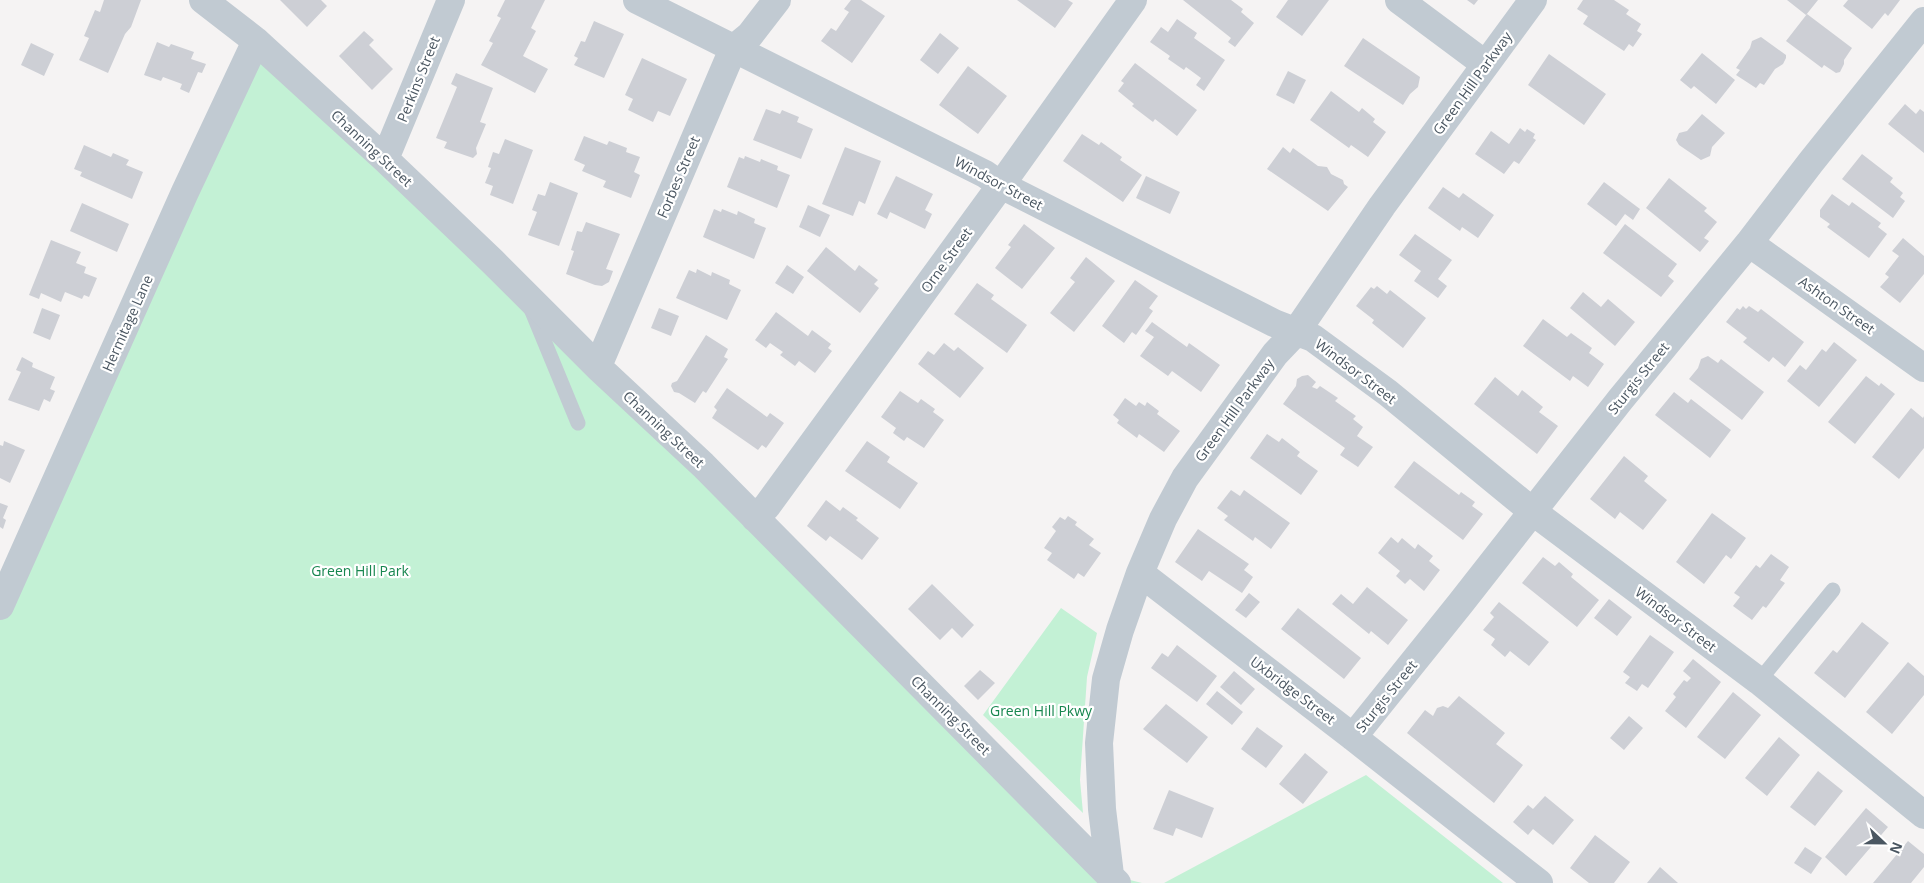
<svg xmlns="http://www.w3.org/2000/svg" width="1924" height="883" font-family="'Open Sans',sans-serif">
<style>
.green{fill:#c3f1d5}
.building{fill:#cdcfd5}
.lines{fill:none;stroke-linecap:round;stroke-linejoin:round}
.service{stroke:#c1cad2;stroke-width:15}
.minor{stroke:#c1cad2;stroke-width:28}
.labels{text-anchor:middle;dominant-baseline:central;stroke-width:4.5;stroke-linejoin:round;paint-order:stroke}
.street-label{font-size:14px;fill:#4a5661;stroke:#fff}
.park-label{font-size:14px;fill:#17864f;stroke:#fff}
</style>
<rect width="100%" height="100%" fill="#f5f3f3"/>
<!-- green -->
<path class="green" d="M256,41l854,834 32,8h-1142v-277z
M1061,608l36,25 -10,44 -7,103 3,33 -100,-98z
M1366,775l137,108h-339z"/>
<!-- building -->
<path class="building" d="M104,0h37l-10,27 -6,7 -17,39 -29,-13 10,-22 -5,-2 11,-26 5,2z
M280,0h41l6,6 -20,21z
M505,0h40l-14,28 5,3 -13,25 25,13 -13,24 -54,-28 12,-22 -4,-2 12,-23 -4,-2z
M851,0h10l24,16 -33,47 -31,-22 10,-13 5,3 13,-19 -5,-3z
M1017,0h51l5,3 -18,25z
M1183,0h48l12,9 -2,3 13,11 -19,24 -7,-5 3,-4z
M1288,0h41l-27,36 -26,-19z
M1467,0h11l-4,5z
M1583,0h31l15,10 -3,4 15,10 -4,7 5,3 -9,13 -4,-3 -5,7 -41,-27 5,-8 -11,-7z
M1787,0h31l-12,15z
M1848,0h52l-12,16 -3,-3 -13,16 -29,-23z
M1807,14l45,34 -8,12v4l-4,8 -4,1 -12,-8 -2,3 -36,-27z
M1177,19l20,14 -3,5 31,22 -21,31 -8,-6 5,-7 -15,-11 -2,3 -16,-11 2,-3 -20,-14 11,-15 7,5z
M594,21l30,13 -20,44 -30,-13 4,-7 -4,-2 7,-15 4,1z
M364,31l10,9 -5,5 24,24 -21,21 -33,-34z
M940,33l19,15 -21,26 -18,-14z
M1761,37l25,18v3l-3,6 -8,5 -11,16 -4,-2 -4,5 -20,-13 4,-5 -4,-2 14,-20 2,-7z
M1363,38l57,39 -2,10 -8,7 -7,11 -59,-39z
M157,42l12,5 2,-3 23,8 -3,7 15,5 -4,9 -4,-1 -9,21 -9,-4 2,-5 -19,-7 -2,4 -17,-6z
M31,43l23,11 -10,22 -23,-11z
M1702,53l33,27 -19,24 -22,-18 -3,3 -11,-9z
M1549,54l57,40 -22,31 -56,-40z
M642,58l45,21 -17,37 -12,-5 -5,11 -25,-12 5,-11 -8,-4z
M1135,63l62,47 -20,26 -22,-17 -2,3 -21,-16 2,-2 -16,-13 6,-8 -3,-2z
M968,66l39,30 -29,38 -39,-29z
M1288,71l18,9 -12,24 -18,-9z
M456,73l37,15 -13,34 6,2 -10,24 1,6 -4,4 -29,-10 3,-6 -11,-4 21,-51 -6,-3z
M1331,91l28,21 3,-4 13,11 -2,3 13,10 -18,25 -17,-12 -2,3 -39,-28z
M1905,104l11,10 4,-5 4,3v41l-36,-29z
M766,109l14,5 2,-4 17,7 -2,5 16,7 -12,30 -48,-19z
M1702,114l23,19 -13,14 -2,9 -9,4 -22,-15 -3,-5 3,-7 8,-2z
M1520,128l5,4 2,-3 8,5 -2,4 3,2 -17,24 -5,-3 -10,13 -29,-20 16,-23 18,13z
M1082,134l17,11 2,-3 21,15 -2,3 22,15 -19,27 -60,-41z
M584,136l23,9 2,-4 18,7 -1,4 14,5 -6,15 6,3 -9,23 -28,-11 3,-6 -24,-10 3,-6 -11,-5z
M505,139l28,11 -20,54 -23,-9 3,-9 -8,-3 6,-15 -3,-1 5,-15 6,2z
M84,145l27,12 2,-4 16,7 -3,5 17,7 -11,27 -52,-23 2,-4 -8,-3z
M845,147l36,14 -16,43 -6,-3 -6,15 -31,-12z
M1283,147l7,6 3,-5 25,18 9,1 4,7 12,6 1,4 4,3 -20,24 -61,-42z
M1862,154l31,24 -3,4 13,11 -3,4 5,4 -12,17 -51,-39z
M745,156l15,6 1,-3 17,7 -1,4 13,5 -13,33 -50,-21 12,-30 5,2z
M896,176l37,18 -8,16 7,4 -7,15 -35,-17 -3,7 -10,-5z
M1146,176l34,16 -10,22 -34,-16z
M1669,178l38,30 -3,3 13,11 -13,16 5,3 -9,11 -54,-44z
M550,182l28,11 -19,53 -31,-11 9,-23 -5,-2 6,-16 7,2z
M1604,182l36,27 -7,11 -8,-6 -9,12 -29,-22z
M1443,187l16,11 4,-5 31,22 -16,23 -16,-11 -2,4 -32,-23z
M1832,194l17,12 3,-4 29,21 -3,4 9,7 -18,24 -42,-31 3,-3 -10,-7v-7z
M82,203l47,21 -12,28 -47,-21z
M808,205l22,10 -10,22 -21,-10z
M714,209l7,3 1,-3 15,6 1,-4 17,8 -1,4 12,5 -12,31 -51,-22z
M586,222l34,12 -14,35 7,2 -4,11 -7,4 -7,-1 -29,-11 8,-23 -3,-1 6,-19 5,1z
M1024,224l31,24 -33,41 -27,-21 16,-21 -3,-2z
M1625,224l52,40 -9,12 6,5 -13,16 -58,-44z
M1415,234l37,26 -14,19 9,7 -9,12 -24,-17 7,-10 -22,-16z
M1903,238l21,18v18l-24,29 -20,-16 9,-10 -4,-3 14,-18 -7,-5z
M51,240l30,12 -5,11 10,4 -2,6 13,5 -8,19 -5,-2 -2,4 -17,-7 -4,10 -20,-9 -2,6 -10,-4z
M826,247l29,24 4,-6 19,15 -4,4 5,4 -19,25 -53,-42z
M1086,257l29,24 -41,51 -24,-19 25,-31 -5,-4z
M787,265l17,12 -11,17 -18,-11z
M697,269l14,7 1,-4 18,8 -1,4 12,6 -14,30 -51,-22 13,-28 7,3z
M1135,280l23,16 -9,12 4,3 -17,24 -4,-3 -8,11 -22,-17z
M977,283l17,12 -3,4 36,26 -20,28 -53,-39z
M1377,286l10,8 3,-4 36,28 -23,30 -31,-25 2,-3 -18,-14 15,-19 3,2z
M1583,292l18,15 7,-8 27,23 -20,24 -45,-38z
M1743,306l3,3 3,-3 9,6 3,-3 43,33 -19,25 -12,-10 -4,5 -26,-20 4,-4 -21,-16 11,-14 3,2z
M42,308l18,7 -10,25 -17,-7z
M659,308l20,8 -8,20 -20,-8z
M776,312l32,24 4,-6 19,14 -3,4 4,3 -17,22 -16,-12 -4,5 -15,-11 3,-3 -13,-9 -4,5 -11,-8z
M1543,319l24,18 4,-4 21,15 -3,5 15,11 -16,23 -15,-11 -3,5 -47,-35z
M1152,322l35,25 2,-4 31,22 -19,27 -29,-21 -4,5 -28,-20 14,-19 -9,-6z
M706,335l22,14 -4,8 4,2 -22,34 -3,-2 -8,12 -16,-10 -5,-1 -3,-6 1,-3 5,-2z
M1834,342l23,18 -38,47 -32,-26 13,-16 6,5 16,-21 4,3z
M944,343l10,8 4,-4 26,21 -24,30 -42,-34 10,-13 6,4z
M1708,356l10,7 3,-4 43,33 -22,28 -53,-41 9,-11 3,-9z
M22,357l11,6 -1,4 23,10 -5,12 5,2 -5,11 -6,-3 -5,12 -31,-11 13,-28 -5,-2z
M1308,375l8,7 -4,5 5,2 3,-3 18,12 -3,3 21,15 -3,3 10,8 -6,9 16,11 -15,20 -18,-12 5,-7 -62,-44 13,-18 1,-7 5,-3z
M1866,376l13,10 2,-3 14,11 -40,50 -27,-22z
M1495,377l23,19 4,-6 21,17 -4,5 19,14 -21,28 -63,-50z
M727,388l40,29 3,-4 14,10 -18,25 -4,-3 -4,5 -46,-32 5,-8 -3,-3z
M900,391l18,12 3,-4 14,10 -2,3 11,8 -20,28 -17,-11 -3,4 -11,-8 3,-5 -15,-11z
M1674,392l14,11 3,-4 40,31 -21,28 -55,-43z
M1125,398l11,8 3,-4 6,4 2,-4 12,9 -2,3 23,17 -16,21 -25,-18 -2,4 -20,-15 2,-3 -6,-5z
M1911,408l12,10 1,-2v32l-25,31 -27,-22z
M1267,434l12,8 3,-4 18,14 -3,4 21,15 -17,24 -51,-37z
M4,441l21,9 -15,33 -10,-5v-33l3,1z
M867,441l23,16 -3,5 31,21 -18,26 -55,-38z
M1624,456l24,20 -4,5 23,19 -24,30 -23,-18 -5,7 -25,-20z
M1414,461l45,34 2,-3 14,10 -3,4 11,8 -20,26 -69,-53z
M1231,490l9,6 4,-6 46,33 -19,26 -16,-12 -2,4 -29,-21 4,-4 -11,-8z
M826,500l14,11 3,-4 15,11 -2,2 23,18 -17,22 -32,-24 -4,5 -19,-15z
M0,503l8,3 -5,12 3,2 -3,9 -3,-2z
M1712,513l34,25 -15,21 -5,-4 -22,29 -28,-22z
M1068,516l9,6 -2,3 19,14 -5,6 12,8 -17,24 -6,-4 -4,6 -27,-19 5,-7 -8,-5 12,-17 -4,-4 8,-10 5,3z
M1198,529l51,35 -5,6 9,7 -11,16 -33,-22 -7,10 -27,-19z
M1391,537l7,6 4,-5 13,11 3,-5 15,12 -4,5 11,9 -16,21 -14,-12 -5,5 -9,-8 4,-5 -22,-18z
M1771,554l18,13 -9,13 5,3 -19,25 -3,-2 -11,14 -19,-14 7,-9 -6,-4 22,-28 4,3z
M1543,557l12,9 4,-4 14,12 -2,3 28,23 -22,27 -55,-44z
M932,584l42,41 -12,13 -10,-10 -12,12 -32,-31z
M1367,587l41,33 -20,25 -17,-14 -2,3 -37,-30 9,-10 12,10z
M1249,593l11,9 -14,16 -11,-8z
M1609,599l23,18 -15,19 -23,-18z
M1499,602l50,40 -20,24 -19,-15 -5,6 -14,-12 4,-6 -12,-9 11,-13 -4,-4z
M1298,608l63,50 -17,21 -63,-50z
M1862,622l27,21 -44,55 -31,-25 19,-23 4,3z
M1650,635l24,17 -26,36 -6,-4 -5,7 -12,-8 5,-6 -7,-5z
M1177,645l40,31 -20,26 -46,-34 11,-15 6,4z
M1693,659l28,23 -35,46 -21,-17 11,-14 -3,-3 11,-14 3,2 4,-4 -8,-7z
M1908,662l16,14v19l-32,39 -26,-22z
M980,670l15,13 -17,17 -14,-14z
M1234,671l21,18 -14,16 -21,-18z
M1217,691l26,21 -11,13 -26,-21z
M1733,692l28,23 -36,44 -28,-22z
M1459,696l46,37 -9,11 27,21 -29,38 -87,-70 18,-23 8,6 4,-8 6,-2 5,2z
M1166,704l42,33 -21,26 -44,-34z
M1629,716l14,12 -19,22 -14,-12z
M1257,727l26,19 -17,22 -25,-19z
M1779,737l21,18 -33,41 -22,-18z
M1305,753l23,19 -25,32 -24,-20z
M1818,771l25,20 -28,35 -25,-19z
M1169,790l45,18 -12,30 -26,-10 -3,8 -20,-7z
M1545,796l29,24 -21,25 -20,-16 -5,6 -15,-13 15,-17 5,4z
M1866,808l22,19 -42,49 -21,-19z
M1595,835l35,27 -16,21h-25l-19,-15z
M1908,841l16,13v13l-13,16h-38z
M1805,847l17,11 -11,16 -17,-11z
M1660,867l18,16h-31z"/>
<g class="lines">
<!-- service -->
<path class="service" d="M531,309l47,114
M1759,681l74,-91"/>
<!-- minor -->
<path class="minor" d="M203,0l53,41 129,118 108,103 107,107 103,96 414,418
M637,0l348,174 16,11 273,138 39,15 75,55 144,118 227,170 165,134
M1399,0l86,64
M385,159l66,-159
M1749,243l175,125
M598,366l135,-317 17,-14 27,-35
M755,518l12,-12 234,-321 132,-185
M1140,573l213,164 186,146
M0,606l185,-414 71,-151
M1353,737l107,-133 160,-204 129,-157 62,-81 113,-141
M1110,875l-8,-66 -3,-66 7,-64 14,-49 20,-57 23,-54 22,-41 90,-124 21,-22 86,-126 151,-206"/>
</g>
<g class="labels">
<!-- street labels -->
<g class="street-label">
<text transform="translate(418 79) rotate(-68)">Perkins Street</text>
<text transform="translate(1472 83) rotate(-54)">Green Hill Parkway</text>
<text transform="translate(372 148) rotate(43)">Channing Street</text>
<text transform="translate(678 177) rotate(-67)">Forbes Street</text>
<text transform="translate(999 183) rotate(28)">Windsor Street</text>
<text transform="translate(946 260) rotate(-54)">Orne Street</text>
<text transform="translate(1837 305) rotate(35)">Ashton Street</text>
<text transform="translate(127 323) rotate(-66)">Hermitage Lane</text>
<text transform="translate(1356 371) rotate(37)">Windsor Street</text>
<text transform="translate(1638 378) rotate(-51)">Sturgis Street</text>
<text transform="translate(1234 410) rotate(-54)">Green Hill Parkway</text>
<text transform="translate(664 429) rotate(43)">Channing Street</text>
<text transform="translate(1676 619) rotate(37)">Windsor Street</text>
<text transform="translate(1293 690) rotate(37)">Uxbridge Street</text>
<text transform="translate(1386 696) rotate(-51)">Sturgis Street</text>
<text transform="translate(951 715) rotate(45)">Channing Street</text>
</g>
<!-- park labels -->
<g class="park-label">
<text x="360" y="570">Green Hill Park</text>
<text x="1041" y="710">Green Hill Pkwy</text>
</g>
</g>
<!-- north arrow -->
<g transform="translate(1884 843) rotate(112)" stroke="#ffffff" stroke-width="4" paint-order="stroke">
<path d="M0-4L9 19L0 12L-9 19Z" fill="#4a5661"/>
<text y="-8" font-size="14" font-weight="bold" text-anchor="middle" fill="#4a5661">N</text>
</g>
</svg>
